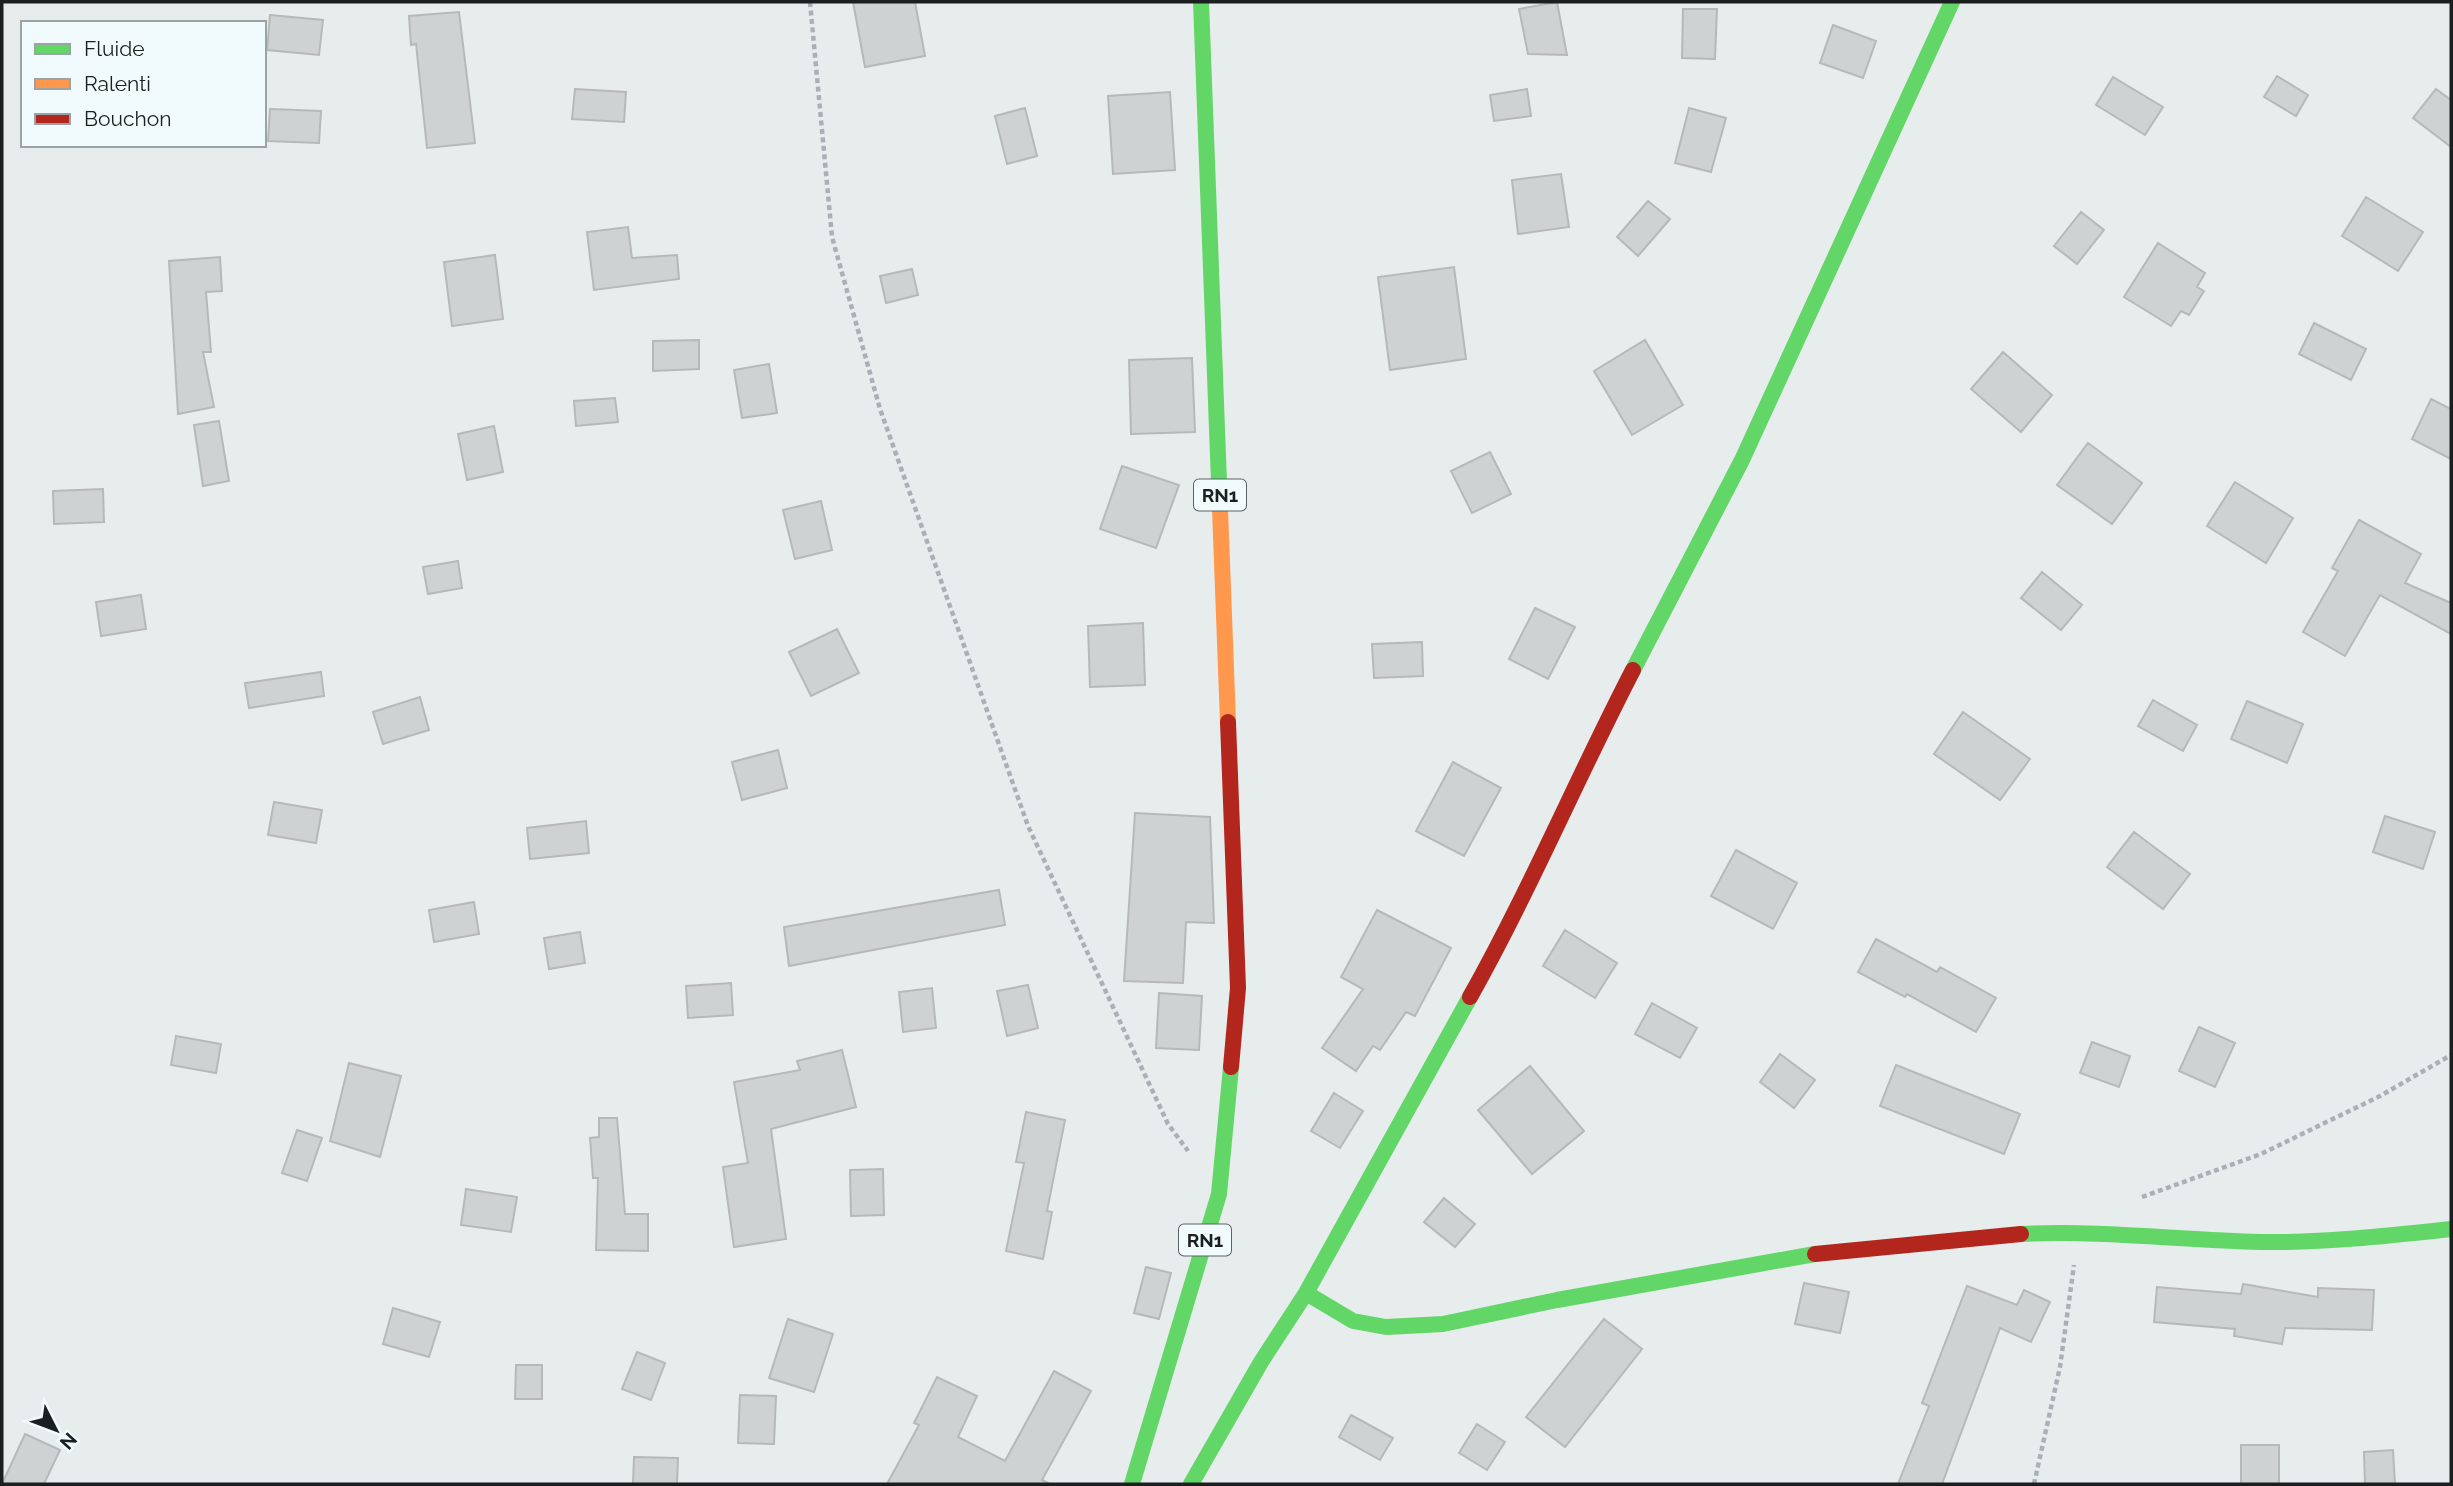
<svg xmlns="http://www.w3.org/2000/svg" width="2453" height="1486" font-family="Raleway,sans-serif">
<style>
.building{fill:#ced2d2;stroke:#b6b9ba;stroke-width:2}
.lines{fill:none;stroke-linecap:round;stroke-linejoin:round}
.path{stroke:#aab1b6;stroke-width:4.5;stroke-dasharray:5 3.5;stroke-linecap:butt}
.fast{stroke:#63d668;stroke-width:16}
.slow{stroke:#ff974d;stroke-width:16}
.jam{stroke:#b3261e;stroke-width:16}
.labels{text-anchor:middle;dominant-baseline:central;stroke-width:5;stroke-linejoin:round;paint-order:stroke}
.shield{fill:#f1fbfd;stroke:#5c6162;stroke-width:2}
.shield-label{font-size:19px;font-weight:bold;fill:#1c1f20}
</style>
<rect width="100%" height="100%" fill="#e7eced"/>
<!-- building -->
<path class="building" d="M853,2h62l10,54 -60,11z
M1557,2l10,53 -39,-1 -9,-45z
M1683,9h34l-2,50 -33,-1z
M459,12l16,131 -48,5 -11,-104 -5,1 -2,-29z
M270,15l53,5 -4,35 -52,-5z
M1833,25l43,16 -13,37 -43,-15z
M2277,76l31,19 -12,21 -32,-19z
M2113,77l50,30 -18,28 -49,-30z
M575,89l51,3 -2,30 -52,-3z
M1527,89l4,27 -37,5 -4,-26z
M2436,89l15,11v47l-38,-29z
M1170,92l5,78 -62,4 -5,-78z
M1025,108l12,48 -30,8 -12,-48z
M1689,108l37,10 -15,54 -36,-9z
M270,109l51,2 -2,32 -51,-2z
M1561,174l8,53 -51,7 -6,-54z
M2366,197l57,35 -25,39 -56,-35z
M1648,201l22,18 -32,37 -21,-19z
M2081,212l23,18 -27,34 -23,-18z
M628,227l4,31 45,-3 2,24 -85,11 -7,-58z
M2158,243l47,30 -8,14 7,4 -15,24 -8,-4 -10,15 -47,-29z
M495,255l8,64 -51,7 -8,-64z
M220,257l2,34 -16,1 5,60h-8l11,55 -36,7 -9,-153z
M1454,267l12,92 -76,11 -12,-93z
M912,269l6,26 -32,8 -6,-27z
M2314,323l52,26 -15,31 -52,-26z
M699,340v29l-46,2v-30z
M1645,340l38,65 -51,30 -38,-64z
M2003,352l49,43 -31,37 -50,-43z
M1192,358l3,74 -64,2 -2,-74z
M769,364l8,49 -35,5 -8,-48z
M615,398l3,24 -42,4 -2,-25z
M2431,399l20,10v50l-39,-20z
M219,421l10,60 -26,5 -9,-61z
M494,426l9,46 -36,8 -9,-46z
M2088,443l54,40 -30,41 -55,-39z
M1490,452l21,42 -39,19 -21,-42z
M1122,466l57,19 -23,63 -56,-19z
M2235,482l58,36 -27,45 -59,-37z
M103,489l1,33 -50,2 -1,-33z
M821,501l11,49 -37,9 -12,-49z
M2359,520l62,34 -16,29 46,20v31l-71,-39 -35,61 -42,-24 35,-61 -6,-3z
M458,561l4,27 -34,6 -5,-27z
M2042,572l40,33 -21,25 -40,-32z
M141,595l5,34 -45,7 -5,-34z
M1535,608l40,19 -27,52 -39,-20z
M1143,623l2,62 -55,2 -2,-61z
M837,629l22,44 -48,23 -22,-44z
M1422,642l1,34 -49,2 -2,-34z
M321,672l3,24 -75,12 -4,-25z
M420,697l9,33 -46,14 -10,-32z
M2153,700l44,25 -14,26 -45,-25z
M2247,701l56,23 -16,39 -56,-24z
M1963,712l67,47 -30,41 -66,-46z
M778,750l9,38 -45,12 -10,-38z
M1453,762l48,26 -37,68 -48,-25z
M274,802l48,8 -6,33 -48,-8z
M1135,813l75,4 4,106 -28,-1 -3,61 -59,-2z
M2385,816l50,16 -12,37 -50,-17z
M586,821l3,32 -59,6 -3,-31z
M2134,832l56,42 -27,35 -56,-42z
M1736,850l61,33 -24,46 -62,-33z
M999,890l6,35 -216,41 -5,-39z
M474,902l5,32 -45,8 -5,-32z
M1377,910l74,38 -36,68 -9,-4 -26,38 -7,-4 -17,25 -34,-23 41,-59 -22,-12z
M1565,930l52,33 -22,35 -52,-32z
M580,932l5,31 -36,6 -5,-31z
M1876,939l61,33 3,-5 56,31 -20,34 -69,-38 -2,3 -47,-25z
M731,983l2,32 -45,3 -2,-32z
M1028,985l10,43 -31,8 -10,-45z
M932,988l4,40 -33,4 -4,-40z
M1159,993l43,3 -3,54 -43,-2z
M1652,1003l45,25 -17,30 -45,-24z
M2199,1027l36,16 -20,44 -36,-16z
M176,1036l45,8 -5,29 -45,-8z
M2092,1042l38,14 -11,31 -39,-14z
M842,1050l14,57 -85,22 15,110 -52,8 -11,-80 25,-4 -14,-81 66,-12 -3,-9z
M1780,1054l35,26 -21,28 -34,-26z
M349,1063l52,13 -21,81 -50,-16z
M1896,1065l124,49 -16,40 -124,-48z
M1530,1066l54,65 -52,43 -54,-64z
M1334,1093l29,18 -23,37 -29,-17z
M1026,1112l39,8 -18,91 5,1 -9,47 -37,-8 18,-88 -8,-1z
M599,1118h18l8,96h23v37l-52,-1 2,-72h-5l-3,-40 9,-1z
M297,1130l25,8 -15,43 -25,-8z
M883,1169l1,46 -33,1 -1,-46z
M466,1189l51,8 -6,35 -50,-7z
M1444,1198l31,26 -20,23 -31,-25z
M1146,1267l25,6 -12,46 -25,-6z
M1804,1283l45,9 -9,41 -45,-9z
M2243,1284l75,13v-9l56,2 -2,40 -87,-2 -3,16 -48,-8 1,-7 -81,-7 3,-35 84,7z
M1967,1286l50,19 7,-15 26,12 -19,40 -31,-14 -58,156h-44l31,-78 -7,-3z
M393,1308l47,14 -11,35 -46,-13z
M788,1319l45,15 -19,58 -45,-14z
M1604,1319l38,30 -77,98 -39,-30z
M637,1352l28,11 -14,37 -29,-11z
M516,1365h26v34h-27z
M1054,1371l37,20 -49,89 8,4h-163l32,-59 -5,-2 23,-46 40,19 -19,41 47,24z
M740,1395l36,1 -2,48 -36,-1z
M1351,1415l42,23 -13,22 -41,-23z
M1477,1424l28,18 -18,28 -28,-17z
M25,1434l35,16 -16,34h-42z
M2241,1445h38v39h-38z
M2393,1450l2,34h-30l-1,-32z
M634,1457l44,1 -1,26h-44z"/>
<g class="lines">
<!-- path -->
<path class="path" d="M810,2l22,235 48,172 148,417 140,298 20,27
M2142,1197l119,-43 119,-58 71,-41
M2034,1484l26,-117 14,-102"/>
<!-- fast -->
<path class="fast" d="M1201,2l19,507
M1633,670l109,-210 210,-458
M2021,1234c80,-4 159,6 239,8 64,1 127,-6 191,-13
M1306,1293l47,28 33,6 57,-3 114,-24 258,-46
M1132,1484l87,-290 12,-127
M1191,1484l70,-122 45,-69 164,-296"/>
<!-- slow -->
<path class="slow" d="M1220,509l8,213"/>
<!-- jam -->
<path class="jam" d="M1228,722l10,266 -7,79
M1470,997c60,-107 107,-219 163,-327
M1815,1254l206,-20"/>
</g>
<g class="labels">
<!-- shield labels -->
<g class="shield">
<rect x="1194" y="479.5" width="52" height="31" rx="5"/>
<rect x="1179" y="1224.5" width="52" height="31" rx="5"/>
</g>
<g class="shield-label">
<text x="1220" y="495">RN1</text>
<text x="1205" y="1240">RN1</text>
</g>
</g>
<!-- border -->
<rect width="2453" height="1486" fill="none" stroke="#1c1f20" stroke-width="7"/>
<!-- legend -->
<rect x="21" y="21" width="245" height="126" fill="#f1fbfd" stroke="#9ca3a5" stroke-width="2"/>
<rect x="35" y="44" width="35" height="10" fill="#63d668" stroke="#9ca3a5" stroke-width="2"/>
<text x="84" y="56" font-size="21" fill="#1c1f20">Fluide</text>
<rect x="35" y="79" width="35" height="10" fill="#ff974d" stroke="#9ca3a5" stroke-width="2"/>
<text x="84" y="91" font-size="21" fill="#1c1f20">Ralenti</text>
<rect x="35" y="114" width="35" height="10" fill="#b3261e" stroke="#9ca3a5" stroke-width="2"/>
<text x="84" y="126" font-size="21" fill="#1c1f20">Bouchon</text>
<!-- north arrow -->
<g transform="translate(56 1430) rotate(132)" stroke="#f1fbfd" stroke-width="5" paint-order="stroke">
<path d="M0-5L12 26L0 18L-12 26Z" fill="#1c1f20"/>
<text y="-10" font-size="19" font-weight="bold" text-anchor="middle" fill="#1c1f20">N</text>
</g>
</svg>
